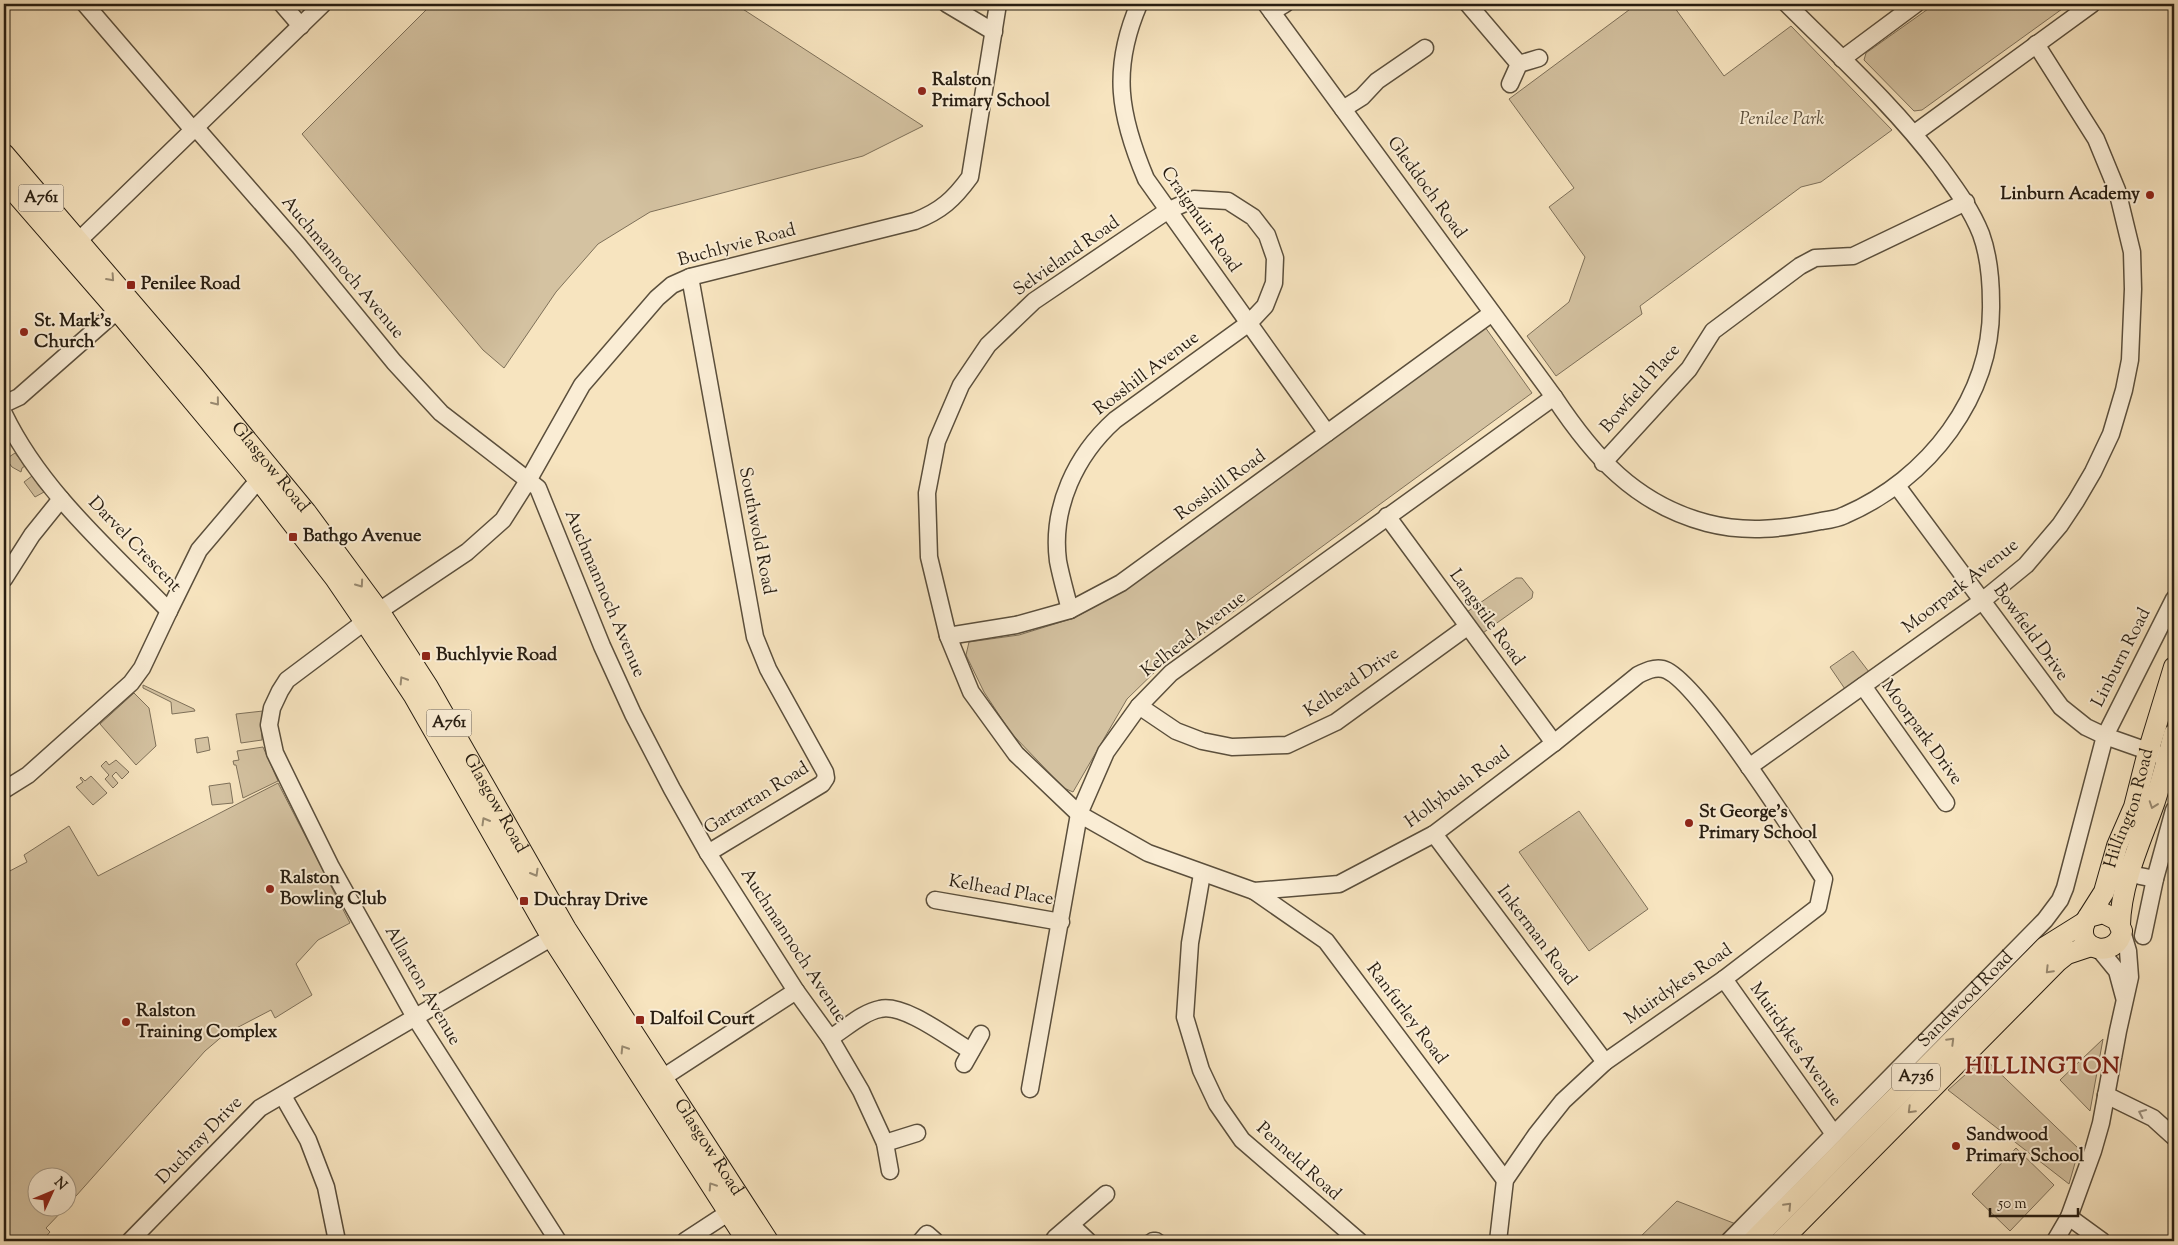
<svg xmlns="http://www.w3.org/2000/svg" width="2178" height="1245" font-family="'Sorts Mill Goudy',serif">
<style>
.green{fill:#d4c2a1;stroke:#7e7059}
.lines{fill:none;stroke-linecap:round;stroke-linejoin:round}
.minor-casing{stroke:#5b4f3c;stroke-width:19}
.major-casing{stroke:#271d11;stroke-width:22}
.minor{stroke:#faedd5;stroke-width:16}
.major{stroke:#f7e4bf;stroke-width:20}
.oneway{stroke:#998a71}
.oneway2{stroke:#9b8f7d}
.poi-dot{fill:#8f2418;stroke:#faedd5;stroke-width:2}
.labels{text-anchor:middle;dominant-baseline:central;stroke-width:4;stroke-linejoin:round;paint-order:stroke}
.shield{fill:#faedd5;stroke:#665b4c;stroke-width:1}
.shield-label{font-size:16px;font-weight:bold;fill:#271d11}
.poi-label{font-size:18px;font-weight:bold;fill:#271d11;stroke:#faedd5;text-anchor:start}
.park-label{font-size:18px;font-style:italic;fill:#5b4f3c;stroke:#faedd5}
.street-label{font-size:18px;fill:#271d11;stroke:#faedd5}
.district-label{font-size:22px;font-weight:bold;letter-spacing:1px;fill:#7a1f14;stroke:#faedd5}
</style>
<rect width="100%" height="100%" fill="#f7e4bf"/>
<filter id="stains"><feTurbulence type="fractalNoise" baseFrequency=".004" numOctaves="4"/><feColorMatrix values="0 0 0 0 .2 0 0 0 0 .09 0 0 0 0 .02 0 0 0 .5 -.17"/></filter>
<radialGradient id="worn" r=".72"><stop offset=".6" stop-color="#630" stop-opacity="0"/><stop offset="1" stop-color="#630" stop-opacity=".3"/></radialGradient>
<!-- green -->
<path class="green" d="M432,4h303l188,122 -60,30 -213,56 -52,32 -42,48 -52,76 -21,-18 -181,-216z
M1637,4h35l52,72 67,-50 101,104 -71,52 -20,5 -161,119 2,8 -86,62 -29,-40 42,-34 16,-45 -36,-50 25,-19 -65,-89z
M1935,4h134l-147,106 -8,1 -50,-51 2,-7z
M1485,327l47,66 -365,267 -40,39 -54,93 -9,-4 -53,-55 -27,-41 -18,-37 3,-13 50,-7 55,-17 51,-28z
M15,453l10,13 -3,2 -1,4 -9,-5 -6,-8z
M32,476l12,16 -9,5 -11,-15z
M1516,578h6l11,14 -1,6 -52,37 -16,-21z
M1853,651l16,21 -24,17 -15,-22z
M143,685l51,24 1,2 -23,3 -1,-12 -28,-14z
M134,693l15,15 7,38 -20,19 -36,-41z
M263,711l-2,13 1,16 -21,3 -5,-29z
M208,737l2,13 -13,3 -2,-14z
M263,747l15,34 -35,17 -7,-33h-2l-1,-4 6,-1 -2,-9z
M116,760l13,12 -7,7 -6,-7 -4,4 6,7 -5,5 -8,-9 4,-4 -8,-9 5,-5 3,4z
M91,776l16,17 -14,12 -17,-18 7,-5 -3,-4 1,-1 4,4z
M230,783l3,20 -21,2 -3,-19z
M278,783l72,140 -32,17 -22,24 16,31 -37,23 -4,-8 -46,24 -20,17 -137,154v-27h-30v30h27l-19,20 4,4 -8,9h-38v-367l23,-12 -3,-7 45,-29 29,50z
M1579,811l69,98 -59,42 -70,-99z
M2103,1039l-13,72 -30,-31z
M1984,1058l95,91 -10,35 -121,-94z
M2016,1148l38,37 -44,46 -38,-37z
M1677,1201l64,25 -16,15h-89z"/>
<g class="lines">
<!-- minor casing -->
<g class="minor-casing">
<g id="minor">
<path d="M85,4l109,127"/>
<path d="M282,4l19,22"/>
<path d="M947,4l47,28"/>
<path d="M1139,4c-28,65 -20,111 7,175l181,254"/>
<path d="M1266,4l288,393c39,59 81,107 153,126 38,10 76,6 114,-2 7,-1 16,-2 24,-6 83,-36 148,-118 146,-212 0,-23 -2,-47 -10,-69 -10,-25 -25,-45 -41,-67 -45,-60 -101,-111 -153,-163"/>
<path d="M1468,4l51,60"/>
<path d="M1272,12l13,-8"/>
<path d="M1842,59l74,-55"/>
<path d="M1510,84l9,-20 20,-6"/>
<path d="M1343,109l19,-12 15,-16 48,-33"/>
<path d="M196,128l103,118 95,116 47,51 97,75 64,158 31,68 39,75 36,64 88,138 34,47 31,53 24,52 5,28"/>
<path d="M1915,133l177,-129"/>
<path d="M70,249l253,-245"/>
<path d="M690,277l65,360 13,32 57,103 1,6 -4,6 -114,69"/>
<path d="M4,404l15,-7 108,-95"/>
<path d="M4,414c37,77 106,136 165,197l30,-61 67,-79"/>
<path d="M1603,463l86,-94 24,-38 87,-65 15,-8 38,-2 113,-54"/>
<path d="M1897,486l164,221 25,20 19,9 54,19"/>
<path d="M1387,516l167,227"/>
<path d="M4,579l28,-44 29,-36"/>
<path d="M1070,610c-4,-16 -9,-33 -12,-49 -7,-54 18,-106 57,-141l134,-97 16,-17 9,-23 1,-25 -8,-23 -14,-18 -25,-16 -34,-2 -27,12 -133,90 -46,44 -27,40 -24,56 -10,52 2,64 19,79 23,56 45,62 63,60 69,39 106,38 85,-7 95,-50 120,-91 84,-68c8,-4 16,-8 25,-6 32,7 138,175 161,210l-6,28 -94,72 -119,83 -42,39 -27,34 -31,45 -7,61"/>
<path d="M948,636l68,-11 54,-15 51,-27 371,-270"/>
<path d="M1863,686l83,117"/>
<path d="M1139,706l37,25 26,10 30,6 55,-2 49,-23 131,-95"/>
<path d="M1749,767l233,-166 44,-36 34,-40 16,-24 17,-29 18,-38 13,-44 6,-30 3,-71 -1,-37 -15,-62 -21,-51 -60,-95"/>
<path d="M4,790l24,-15 103,-92 11,-15 27,-57"/>
<path d="M1434,834l171,228"/>
<path d="M1202,874l-12,69 -5,74 16,53 16,34 25,36 117,101"/>
<path d="M2140,876l15,3"/>
<path d="M1254,891l72,50 179,239"/>
<path d="M935,900l126,22"/>
<path d="M2143,936l12,-57 19,-69"/>
<path d="M2099,949l18,22 7,26"/>
<path d="M1724,979l110,155"/>
<path d="M830,1038c15,-9 33,-26 50,-29 24,-6 70,30 91,42"/>
<path d="M964,1064l17,-30"/>
<path d="M653,1084l143,-93"/>
<path d="M1030,1089l49,-275 27,-62 33,-46 32,-33 383,-276"/>
<path d="M2106,1095l47,23 21,19"/>
<path d="M283,1096l25,44 18,47 11,54"/>
<path d="M885,1143l32,-10"/>
<path d="M2069,1217l33,24"/>
<path d="M1071,1225l17,16"/>
<path d="M1055,1238l51,-44"/>
<path d="M130,1241l130,-133 301,-176"/>
<path d="M558,1241l-142,-222 -85,-152 -37,-75 -19,-39 -6,-28 3,-17 8,-17 7,-11 92,-69 88,-59 36,-32 26,-41 53,-94 75,-87 15,-13 18,-8 225,-56c26,-10 39,-22 55,-44l28,-173"/>
<path d="M685,1241l52,-34"/>
<path d="M921,1241l6,-7 8,7"/>
<path d="M1153,1241h3"/>
<path id="s1" d="M1729,1241l316,-321 15,-20 5,-12 40,-152 69,-137"/>
<path d="M2055,1241l14,-24 24,-66 8,-28 17,-92 12,-54 -2,-26 -6,-20"/>
</g>
</g>
<!-- major casing -->
<g class="major-casing">
<g id="major">
<path id="s2" d="M4,154l189,221 113,137 73,99 49,76 138,242 202,312"/>
<path d="M4,180l113,130 142,170 76,98 30,44 49,74 138,242 195,303"/>
<path id="s3" d="M2088,917l15,-4 14,7 5,11c-4,28 -49,21 -37,-9l19,-30 13,-46 17,-39 14,-55 26,-85"/>
<path d="M2120,925c1,-43 21,-84 35,-124 7,-22 13,-45 19,-67"/>
<path d="M1753,1241l292,-294 40,-25"/>
<path d="M1781,1241l276,-279 10,-8 24,-8"/>
</g>
</g>
<!-- minor -->
<use href="#minor" class="minor"/>
<!-- major -->
<use href="#major" class="major"/>
</g>
<!-- one-way arrows -->
<defs><path id="oneway-chevron" d="M-2-3.5L2.5 0L-2 3.5" fill="none" stroke-width="1.6" stroke-linecap="round" stroke-linejoin="round" transform="scale(1.25)"/></defs>
<g class="oneway">
<use href="#oneway-chevron" transform="translate(111 278) rotate(48)"/>
<use href="#oneway-chevron" transform="translate(216 402) rotate(51)"/>
<use href="#oneway-chevron" transform="translate(360 584) rotate(55)"/>
<use href="#oneway-chevron" transform="translate(403 680) rotate(-122)"/>
<use href="#oneway-chevron" transform="translate(2153 805) rotate(109)"/>
<use href="#oneway-chevron" transform="translate(485 821) rotate(-120)"/>
<use href="#oneway-chevron" transform="translate(535 873) rotate(60)"/>
<use href="#oneway-chevron" transform="translate(2049 970) rotate(134)"/>
<use href="#oneway-chevron" transform="translate(1951 1041) rotate(-45)"/>
<use href="#oneway-chevron" transform="translate(624 1049) rotate(-122)"/>
<use href="#oneway-chevron" transform="translate(1911 1110) rotate(135)"/>
<use href="#oneway-chevron" transform="translate(712 1186) rotate(-123)"/>
<use href="#oneway-chevron" transform="translate(1788 1206) rotate(-46)"/>
</g>
<use class="oneway2" href="#oneway-chevron" transform="translate(2142 1113) rotate(-155)"/>
<!-- markers -->
<g class="poi-dot">
<circle cx="922" cy="91" r="5"/>
<circle cx="2150" cy="195" r="5"/>
<rect x="126" y="280" width="10" height="10" rx="2.5"/>
<circle cx="24" cy="332" r="5"/>
<rect x="288" y="532" width="10" height="10" rx="2.5"/>
<rect x="421" y="651" width="10" height="10" rx="2.5"/>
<circle cx="1689" cy="823" r="5"/>
<circle cx="270" cy="889" r="5"/>
<rect x="519" y="896" width="10" height="10" rx="2.5"/>
<rect x="635" y="1015" width="10" height="10" rx="2.5"/>
<circle cx="126" cy="1022" r="5"/>
<circle cx="1956" cy="1146" r="5"/>
</g>
<g class="labels">
<!-- shield labels -->
<g class="shield">
<rect x="18.5" y="184.5" width="45" height="27" rx="4"/>
<rect x="426.5" y="709.5" width="45" height="27" rx="4"/>
<rect x="1892" y="1063.5" width="48" height="27" rx="4"/>
</g>
<g class="shield-label">
<text x="41" y="198">A761</text>
<text x="449" y="723">A761</text>
<text x="1916" y="1077">A736</text>
</g>
<!-- poi labels -->
<g class="poi-label">
<text x="932" y="81">Ralston<tspan x="932" dy="21">Primary School</tspan></text>
<text x="2140" y="195" text-anchor="end">Linburn Academy</text>
<text x="141" y="285">Penilee Road</text>
<text x="34" y="322">St. Mark's<tspan x="34" dy="21">Church</tspan></text>
<text x="303" y="537">Bathgo Avenue</text>
<text x="436" y="656">Buchlyvie Road</text>
<text x="1699" y="813">St George's<tspan x="1699" dy="21">Primary School</tspan></text>
<text x="280" y="879">Ralston<tspan x="280" dy="21">Bowling Club</tspan></text>
<text x="534" y="901">Duchray Drive</text>
<text x="136" y="1012">Ralston<tspan x="136" dy="21">Training Complex</tspan></text>
<text x="650" y="1020">Dalfoil Court</text>
<text x="1966" y="1136">Sandwood<tspan x="1966" dy="21">Primary School</tspan></text>
</g>
<!-- park labels -->
<g class="park-label">
<text x="1782" y="120">Penilee Park</text>
</g>
<!-- street labels -->
<g class="street-label">
<text transform="translate(1426 188) rotate(54)">Gleddoch Road</text>
<text transform="translate(1200 220) rotate(55)">Craigmuir Road</text>
<text transform="translate(737 246) rotate(-15)">Buchlyvie Road</text>
<text transform="translate(1067 257) rotate(-35)">Selvieland Road</text>
<text transform="translate(342 268) rotate(50)">Auchmannoch Avenue</text>
<text transform="translate(1147 374) rotate(-37)">Rosshill Avenue</text>
<text transform="translate(1641 389) rotate(-49)">Bowfield Place</text>
<text stroke="none"><textPath href="#s2" startOffset="411">Glasgow Road</textPath></text>
<text transform="translate(1221 486) rotate(-36)">Rosshill Road</text>
<text transform="translate(756 531) rotate(79)">Southwold Road</text>
<text transform="translate(134 545) rotate(46)">Darvel Crescent</text>
<text transform="translate(1961 587) rotate(-38)">Moorpark Avenue</text>
<text transform="translate(604 594) rotate(67)">Auchmannoch Avenue</text>
<text transform="translate(1486 618) rotate(54)">Langstile Road</text>
<text transform="translate(2030 633) rotate(54)">Bowfield Drive</text>
<text transform="translate(1194 635) rotate(-38)">Kelhead Avenue</text>
<text transform="translate(2122 658) rotate(-63)">Linburn Road</text>
<text transform="translate(1352 683) rotate(-34)">Kelhead Drive</text>
<text transform="translate(1921 733) rotate(54)">Moorpark Drive</text>
<text transform="translate(1458 788) rotate(-36)">Hollybush Road</text>
<text transform="translate(757 799) rotate(-32)">Gartartan Road</text>
<text stroke="none"><textPath href="#s2" startOffset="816">Glasgow Road</textPath></text>
<text stroke="none"><textPath href="#s3" startOffset="234">Hillington Road</textPath></text>
<text transform="translate(1001 891) rotate(10)">Kelhead Place</text>
<text transform="translate(1536 936) rotate(53)">Inkerman Road</text>
<text transform="translate(793 946) rotate(57)">Auchmannoch Avenue</text>
<text transform="translate(1679 985) rotate(-35)">Muirdykes Road</text>
<text transform="translate(422 986) rotate(60)">Allanton Avenue</text>
<text stroke="none"><textPath href="#s1" startOffset="338">Sandwood Road</textPath></text>
<text transform="translate(1406 1014) rotate(53)">Ranfurley Road</text>
<text transform="translate(1795 1045) rotate(55)">Muirdykes Avenue</text>
<text transform="translate(200 1141) rotate(-46)">Duchray Drive</text>
<text stroke="none"><textPath href="#s2" startOffset="1221">Glasgow Road</textPath></text>
<text transform="translate(1298 1162) rotate(42)">Penneld Road</text>
</g>
<!-- district labels -->
<g class="district-label">
<text x="2043" y="1068">HILLINGTON</text>
</g>
</g>
<!-- margin -->
<rect width="2178" height="1245" fill="none" stroke="#f7e4bf" stroke-width="20"/>
<rect x="5" y="5" width="2168" height="1235" fill="none" stroke="#271d11" stroke-width="2.5"/>
<rect x="10" y="10" width="2158" height="1225" fill="none" stroke="#271d11"/>
<!-- north arrow -->
<g transform="translate(52 1192) rotate(46)"><circle r="24" fill="#faedd5" stroke="#a69a87"/>
<path d="M0-4L9 19L0 12L-9 19Z" fill="#8f2418"/>
<text y="-8" font-size="14" font-weight="bold" text-anchor="middle" fill="#271d11">N</text>
</g>
<!-- scale -->
<path d="M1990 1208v8h88v-8" fill="none" stroke="#271d11" stroke-width="2.5"/>
<text x="1998" y="1208" font-size="15" fill="#271d11" stroke="#faedd5" stroke-width="4" paint-order="stroke">50 m</text>
<rect width="100%" height="100%" filter="url(#stains)"/>
<rect width="100%" height="100%" fill="url(#worn)"/>
</svg>
